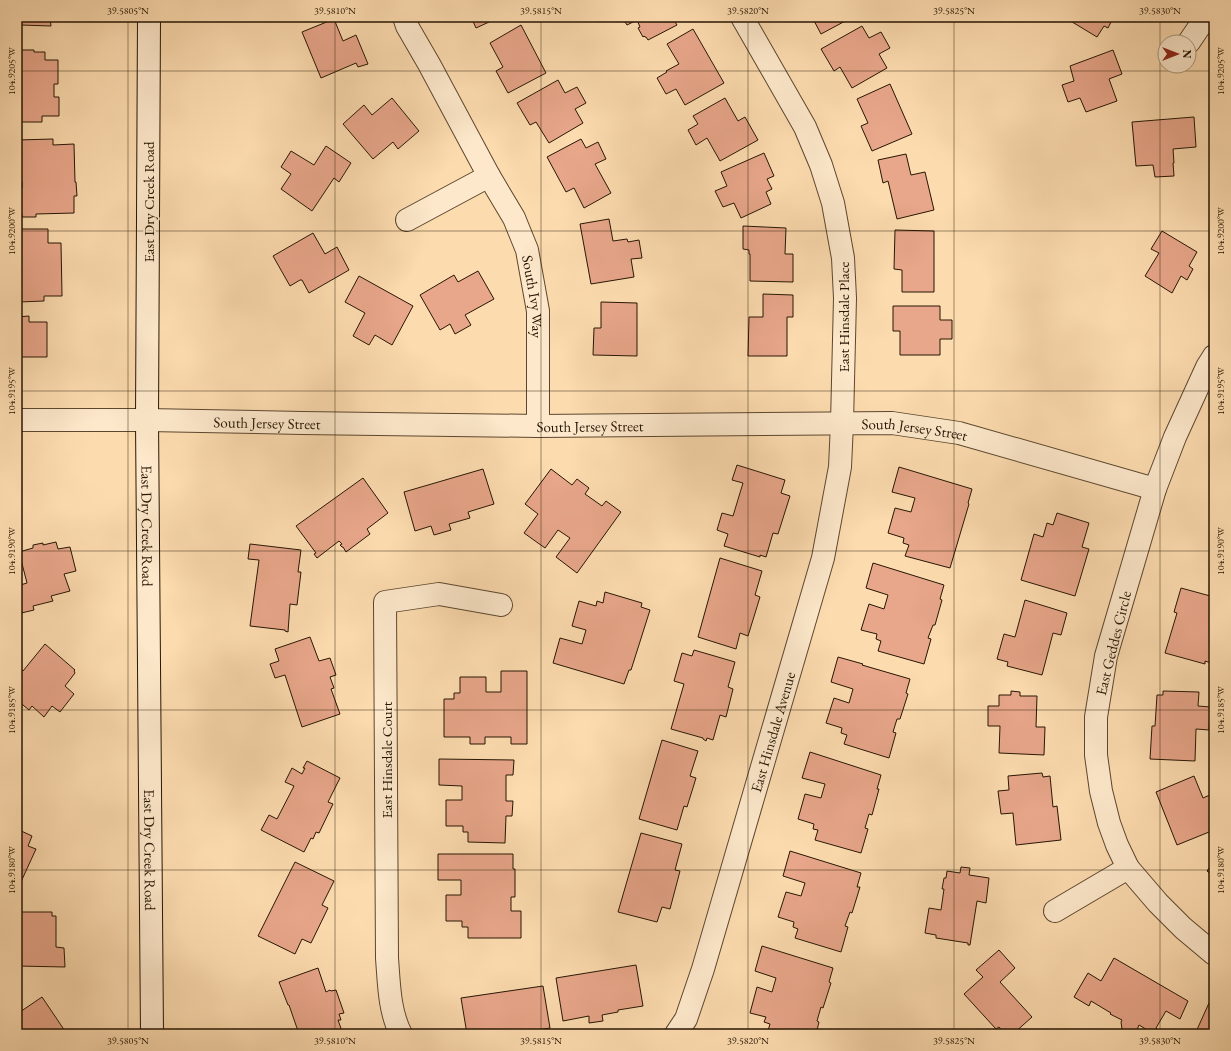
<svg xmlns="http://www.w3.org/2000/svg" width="1231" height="1051" font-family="'EB Garamond',serif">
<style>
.building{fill:#e8a68a;stroke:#261603}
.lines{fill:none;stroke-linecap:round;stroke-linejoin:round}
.street-casing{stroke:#5c472e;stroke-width:24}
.secondary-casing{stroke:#261603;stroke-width:24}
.street{stroke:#fde8cb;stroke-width:22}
.secondary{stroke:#fde8cb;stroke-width:22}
.ticks{fill:none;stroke:#261603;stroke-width:1;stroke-opacity:0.45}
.labels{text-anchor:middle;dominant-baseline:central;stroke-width:3.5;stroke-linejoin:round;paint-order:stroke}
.street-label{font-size:15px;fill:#261603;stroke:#fde8cb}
.neatline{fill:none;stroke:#261603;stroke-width:1.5}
.ticks-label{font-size:10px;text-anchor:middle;fill:#261603}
</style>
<rect width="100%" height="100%" fill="#fcdbaf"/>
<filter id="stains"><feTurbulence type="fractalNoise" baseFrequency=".005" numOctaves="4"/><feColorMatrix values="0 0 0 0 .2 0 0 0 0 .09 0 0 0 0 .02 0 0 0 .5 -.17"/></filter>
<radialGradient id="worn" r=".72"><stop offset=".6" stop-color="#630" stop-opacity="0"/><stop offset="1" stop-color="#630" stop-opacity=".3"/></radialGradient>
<!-- building -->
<path class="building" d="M17,17h33l1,9 -31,-1v6h-3z
M471,17h29l-24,11z
M622,17h50l5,8 -29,15 -2,-3h-1l-1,-1 -1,1 -5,-9 2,-1 -3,-7 -10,5z
M812,17h36l1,2 -28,15z
M1064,17h48l1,1 -5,10 -4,-2 -7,11z
M334,19l9,22 13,-6 12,29 -10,3 -2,-4 -35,15 -19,-46z
M521,25l25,48 -38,20 -12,-22 7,-4 -13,-24z
M862,26l7,12 12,-6 9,16 -11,6 8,14 -35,20 -12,-21 -6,4 -13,-22z
M693,29l31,54 -39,22 -9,-16 -10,5 -9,-16 10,-6 -1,-1 13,-7 -12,-20z
M17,50h17v2h11v8h13v24h-4v13h5v19h-17v6h-25z
M1113,50l9,24 -13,5 8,22 -31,11 -6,-14 -12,4 -6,-17 12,-4 -4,-15z
M558,80l7,13 12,-6 9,16 -11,6 8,14 -34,20 -13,-21 -6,3 -13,-22z
M890,84l22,50 -40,17 -11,-25 7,-3 -11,-24z
M392,98l27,33 -21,18 -5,-7 -20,17 -30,-35 21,-19 8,10z
M725,98l13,23 7,-4 13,23 -38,21 -13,-23 -11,7 -8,-15 10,-6 -5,-8z
M1194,117l2,30 -23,2 1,14h-1l1,13 -19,1 -2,-12 -17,1 -4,-44z
M53,139v6l21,-1 1,38h1l1,14h-3v17l-38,1v3h-14v-3h-5v-26h5v-7h-5v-41z
M581,139l5,9 12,-6 8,17 -11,5 16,29 -27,15 -10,-20 -8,4 -19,-35z
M326,146l25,17 -12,19 -5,-4 -22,33 -31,-22 10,-15 -10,-7 10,-16 23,14z
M764,153l10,23 -7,3 5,10 -6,3 5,12 -30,14 -7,-15 -11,4 -8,-16 12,-5 -6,-14z
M906,154l5,21 14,-3 9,38 -37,9 -9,-38 -5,2 -5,-23z
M609,219l4,22 14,-2 1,3 11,-2 3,18 -11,1 3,18 -43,7 -11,-60z
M743,226l43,2 -1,26h8v28l-43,-1v-27h-1v-4l-6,-1z
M17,229h31v14h13l1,53h-18v5l-25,1v-3h-2z
M895,230l39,1v61h-32v-22l-8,-1z
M1162,231l35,21 -8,14 4,3 -6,11 -6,-4 -9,17 -27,-17 14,-23 -8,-4z
M313,233l12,21 12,-7 12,23 -40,23 -7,-13h-2l-10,6 -17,-30z
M478,271l16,28 -29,16 6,10 -16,9 -5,-10 -10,6 -20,-35 34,-20 4,7z
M359,276l54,30 -21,39 -17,-10 -6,10 -16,-9 12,-23 -20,-11z
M763,294l30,1v22h-6v39h-39l1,-39h14z
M601,302l36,1v53l-44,-1 1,-27h7z
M893,306h47v14h12v19h-12v16h-40v-24h-7z
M29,316v6h18v35h-30v-40z
M737,465l48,15 -4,13 9,3 -12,38 -5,-1 -7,24 -6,-2v2l-36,-11 4,-12 -11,-4 5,-17 11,3 10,-33 -11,-3z
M899,467l73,22 -4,14 1,1 -19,64 -45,-12 4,-11 -6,-2 1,-5 -16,-5 7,-25 16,4 4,-14 -23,-6z
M483,469l11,35 -26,8 2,6 -21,6 2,6 -17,5 -3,-9 -16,5 -11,-39z
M551,469l21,16 5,-6 12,9 -4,6 17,12 4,-5 15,11 -44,61 -21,-16 14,-19 -12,-8 -13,18 -21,-15 14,-19 -13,-10z
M363,478l25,35 -21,16 3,5 -24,18 -3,-5h-1l-2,-2 2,-1 -3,-3 -22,17 -3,-4 2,-1 -20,-27z
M1057,513l32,10 -7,24 7,2 -14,47 -54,-16 13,-46 9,3 4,-14 6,2z
M56,542l2,7 12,-2 6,24 -12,3 6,17 -19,5 2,5 -20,5 1,4 -17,4v-28l10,-3 -8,-31 14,-4v-3l10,-2v2z
M250,544l51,6 -3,22h3l-4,33 -7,-1 -2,28 -3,-1v-1l-35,-4 9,-66 -11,-1z
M720,558l42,13 -7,24 5,2 -12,39 -8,-3 -4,16 -38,-12z
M873,563l71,22 -4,14 2,1 -7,25h-2l-5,13 3,1 -7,25 -46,-13 3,-10 -5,-2 1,-5 -16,-4 8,-26 15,5 4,-14 -22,-7z
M1181,588l33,9v36l-1,4h1v27l-9,-3v3l-40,-11 12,-40 -3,-1z
M605,592l37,11 -1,4 9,3 -19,60h-2l-5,14 -71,-21 7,-25 22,6 4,-14 -14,-4 7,-25 17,5 1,-5 6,2z
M1025,600l42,13 -6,22 -8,-2 -11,42 -35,-9 1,-4 -11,-3 7,-25 11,3z
M310,637l9,24 11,-3 6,17 -6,2 4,11 -3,1 9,25 -38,13 -17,-52 -10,3 -5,-14 9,-3 -4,-12z
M45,644l30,26 -1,1 1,2 -10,13 9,8 -14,18 -8,-6 -8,11 -12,-11 -3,4 -12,-10v-34l6,5z
M694,650l41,12 -7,25 5,2 -7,28 -6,-2 -7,25 -6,-2 -1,3 -3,-2v-1l-32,-9 13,-45 -10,-3 8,-28 10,3z
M838,657l25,7 -1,1 48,14 -4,14 2,1 -8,25h-3l-4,13 3,1 -7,25 -45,-14 3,-9 -6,-2 1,-5 -16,-5 8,-25 15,5 4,-14 -22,-7z
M501,671h26v73h-16v-7h-26v7h-15v-7h-26v-38h10v-6h6v-16h26v15h15z
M1011,691l9,1v4h17l-1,31h9l-1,28 -45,-2 1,-27h-12v-20h11v-11h12z
M1163,691l36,1 -1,14 12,1 -1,23 -13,-1 -1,32 -45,-2 2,-33h3l2,-31h6z
M662,740l36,11 -8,25 6,2 -9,29 -3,-1 -7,24 -38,-11z
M810,752l71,23 -4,14h2l-7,26 -3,-1 -4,14 3,1 -7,24 -46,-13 3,-10 -5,-1 1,-5 -16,-5 7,-25 16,4 4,-14 -23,-6z
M439,759l75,1 -1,15h-7v26h7l-1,15h-6l-1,27 -37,-1v-10h-5v-6h-17v-26h16v-14l-23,-1z
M307,761l33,17 -12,24 5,2 -14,29 -3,-1 -3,7 -2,-1 -7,14 -43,-22 8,-15 8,4 17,-33 -9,-4 7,-14 10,6 3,-6h-2z
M1042,773l1,4 7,-1 3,31 4,-1 4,34 -45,5 -3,-32 -12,1 -3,-23 11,-1 -1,-14z
M1194,776l9,22 9,-4 2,6v16l-5,2 5,12 -37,15 -21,-53z
M17,829l15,7 -4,10 8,3 -16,35 -3,-1z
M641,833l41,11 -7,26 5,1 -10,38 -8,-2 -5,15 -39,-10z
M790,851l71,22 -4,14h3l-8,26 -2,-1 -5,14 3,1 -7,25 -46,-14 3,-9 -5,-2 1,-5 -16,-5 8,-25 15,4 4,-13 -22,-7z
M438,854h75v15h2v28h-4v14h10v27h-53v-11h-6v-6h-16v-26h15v-15h-23z
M1214,861v15l-7,-5z
M295,862l39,19 -12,24 6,3 -17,35 -9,-4 -7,15 -37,-18z
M961,867l9,1 -1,7 20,3 -3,25 -9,-2 -7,44h-2v-2l-32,-5v-3l-11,-2 4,-25 12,2 3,-21h-2l2,-11h2l1,-7 13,2z
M18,912h34v4h4v31l8,1 1,19 -48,-1z
M762,946l71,22 -4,14 2,1 -8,25 -2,-1 -4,14 2,1 -3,12h-49l3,-10 -6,-2 2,-5 -16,-4 7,-26 15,5 4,-14 -21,-7z
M999,950l16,18 -15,14 32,35 -19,17h-8l-6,-7 -3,2 -32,-35 19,-17 -7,-7z
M1114,958l74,43 -8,18 -14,-8 -10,17 1,1 -3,5 -15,-9 -3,7 -7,2 -7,-5 -1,-7 1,-2 -12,-6 1,-1 -20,-12 -2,5 -15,-9 14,-24 13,8z
M636,965l7,41 -25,4v2l-16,3 1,6 -14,2v-7l-26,5 -7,-43z
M318,968l8,24 4,-2 1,1 5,-1 8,23 -5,1 2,6h-3l5,14h-44l-10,-29h-1l-9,-23z
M543,986l7,42 -26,4v2h-57l-6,-36z
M42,997l25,37h-50v-20z
M1209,1003l5,2v29h-19z"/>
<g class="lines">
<!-- street casing -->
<g class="street-casing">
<g id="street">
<path id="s1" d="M404,17l3,9 22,38 60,112 25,42 13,32 11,61v115"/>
<path d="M1189,42l17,-25"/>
<path d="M407,220l82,-44"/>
<path d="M1214,356l-7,11 -32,70 -20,52 -49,167 -10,61v38l5,36 8,32 8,22 11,23 30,35 25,25 31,26"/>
<path id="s2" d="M17,420h130l155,3 236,3 354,-3 67,10 196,56"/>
<path d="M1055,911l73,-43"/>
<path d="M401,1034c-12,-23 -12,-51 -14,-76l-2,-356 54,-8 62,11"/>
<path id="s3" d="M676,1034l10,-15 17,-50 120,-411 17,-91 2,-44 3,-125 -2,-40 -10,-55 -12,-38 -16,-38 -63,-110"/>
</g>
</g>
<!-- secondary casing -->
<g class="secondary-casing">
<g id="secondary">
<path id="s4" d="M149,17l-2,403 5,614"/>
</g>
</g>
<!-- street -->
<use href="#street" class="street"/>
<!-- secondary -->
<use href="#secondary" class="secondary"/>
</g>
<!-- ticks -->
<path class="ticks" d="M128,17v1017M335,17v1017M541,17v1017M748,17v1017M954,17v1017M1160,17v1017M17,71h1197M17,231h1197M17,391h1197M17,551h1197M17,710h1197M17,870h1197M17,1030h1197"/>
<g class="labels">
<!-- street labels -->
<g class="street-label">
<text transform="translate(148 202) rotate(-90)">East Dry Creek Road</text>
<text stroke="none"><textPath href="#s1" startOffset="311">South Ivy Way</textPath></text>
<text transform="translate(843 317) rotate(-90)">East Hinsdale Place</text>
<text stroke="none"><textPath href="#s2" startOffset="250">South Jersey Street</textPath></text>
<text stroke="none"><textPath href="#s2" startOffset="573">South Jersey Street</textPath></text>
<text stroke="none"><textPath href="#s2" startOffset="898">South Jersey Street</textPath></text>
<text stroke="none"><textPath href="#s4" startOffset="509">East Dry Creek Road</textPath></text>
<text transform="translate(1113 643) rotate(-76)">East Geddes Circle</text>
<text stroke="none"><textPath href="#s3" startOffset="318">East Hinsdale Avenue</textPath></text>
<text transform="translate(386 760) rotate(-90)">East Hinsdale Court</text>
<text stroke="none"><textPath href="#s4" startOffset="833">East Dry Creek Road</textPath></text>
</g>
</g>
<!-- margin -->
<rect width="1231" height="1051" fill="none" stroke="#fcdbaf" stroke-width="44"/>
<!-- north arrow -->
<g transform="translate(1177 54) rotate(90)"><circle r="19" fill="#fde8cb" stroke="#a7947b"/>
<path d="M0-3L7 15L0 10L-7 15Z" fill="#8f2418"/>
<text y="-6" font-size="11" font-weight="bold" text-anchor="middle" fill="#261603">N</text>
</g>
<rect x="22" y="22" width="1187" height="1007" class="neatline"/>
<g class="ticks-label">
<text x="128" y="14">39.5805°N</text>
<text x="335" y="14">39.5810°N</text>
<text x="541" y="14">39.5815°N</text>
<text x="748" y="14">39.5820°N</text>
<text x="954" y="14">39.5825°N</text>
<text x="1160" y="14">39.5830°N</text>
<text transform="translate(1220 71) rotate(-90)" y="4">104.9205°W</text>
<text transform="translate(11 71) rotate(-90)" y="4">104.9205°W</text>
<text transform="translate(1220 231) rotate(-90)" y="4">104.9200°W</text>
<text transform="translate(11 231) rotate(-90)" y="4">104.9200°W</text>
<text transform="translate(1220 391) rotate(-90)" y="4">104.9195°W</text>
<text transform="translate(11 391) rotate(-90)" y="4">104.9195°W</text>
<text transform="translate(1220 551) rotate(-90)" y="4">104.9190°W</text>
<text transform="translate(11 551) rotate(-90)" y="4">104.9190°W</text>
<text transform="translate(1220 710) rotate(-90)" y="4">104.9185°W</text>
<text transform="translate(11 710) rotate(-90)" y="4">104.9185°W</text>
<text transform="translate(1220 870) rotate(-90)" y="4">104.9180°W</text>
<text transform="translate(11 870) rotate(-90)" y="4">104.9180°W</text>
<text x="128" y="1044">39.5805°N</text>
<text x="335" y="1044">39.5810°N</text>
<text x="541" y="1044">39.5815°N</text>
<text x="748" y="1044">39.5820°N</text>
<text x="954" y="1044">39.5825°N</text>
<text x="1160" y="1044">39.5830°N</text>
</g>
<rect width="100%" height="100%" filter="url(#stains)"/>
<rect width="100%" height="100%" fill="url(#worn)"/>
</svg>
